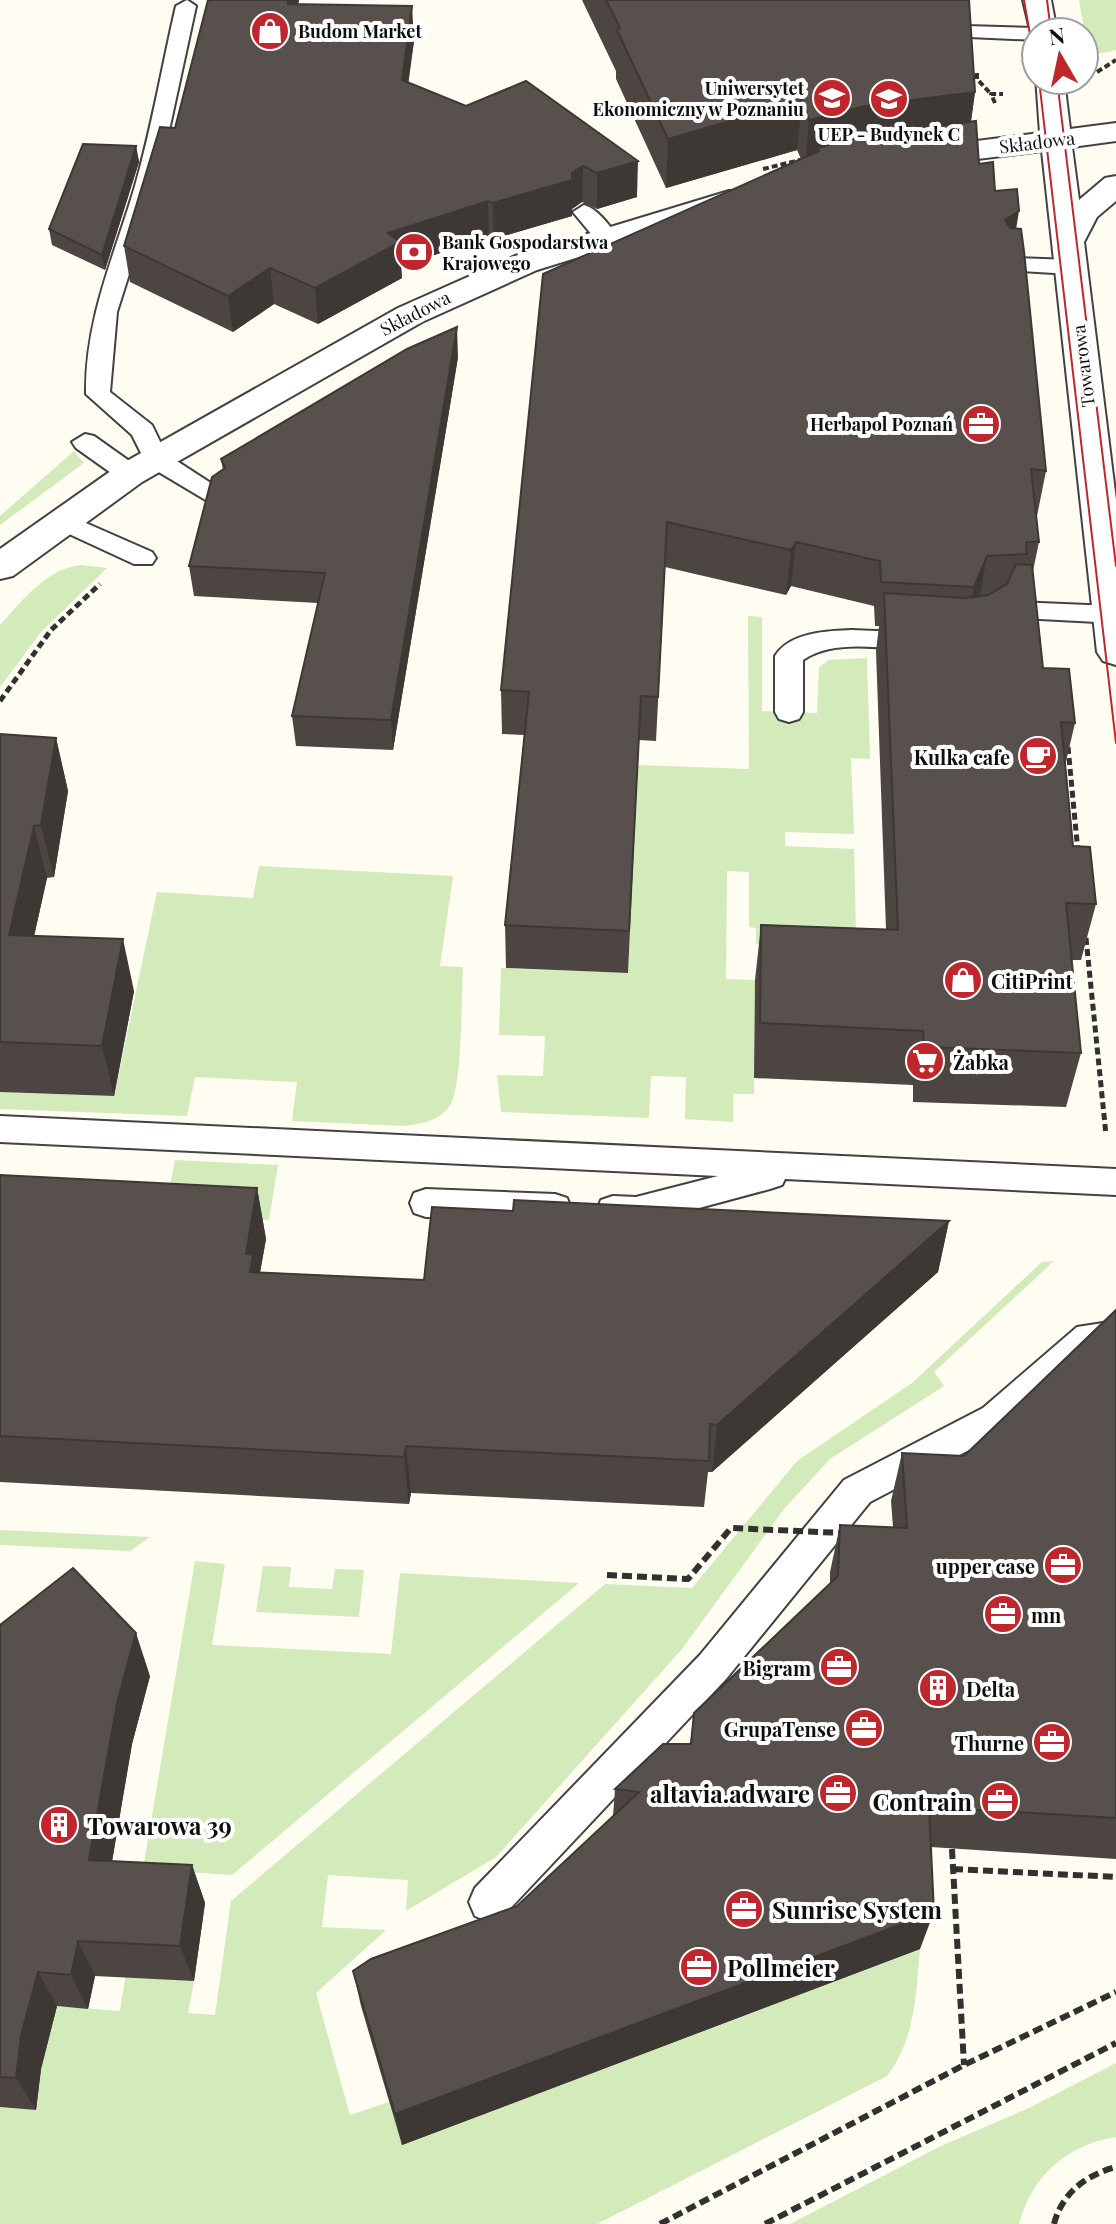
<svg xmlns="http://www.w3.org/2000/svg" width="1116" height="2224" font-family="'Playfair Display',serif">
<style>
.green{fill:#d3eabb}
.lines{fill:none;stroke-linecap:round;stroke-linejoin:round}
.service-casing{stroke:#424242;stroke-width:4}
.minor-casing{stroke:#424242;stroke-width:4}
.path-far2{stroke:#313131;stroke-width:4;stroke-dasharray:6 3;stroke-linecap:butt}
.path-far1{stroke:#313131;stroke-width:5;stroke-dasharray:7 4;stroke-linecap:butt}
.path{stroke:#313131;stroke-width:6;stroke-dasharray:10 5;stroke-linecap:butt}
.service{fill:#fff;fill-rule:evenodd}
.minor{fill:#fff;fill-rule:evenodd}
.tram{stroke:#c0272c;stroke-width:2}
.path-bridge{stroke:#313131;stroke-width:6;stroke-dasharray:10 5;stroke-linecap:butt}
.wall{fill:#4c4541}
.shaded-wall{fill:#3e3835}
.building{fill:#58504c;stroke:#3e3835;stroke-width:2}
.labels{text-anchor:middle;dominant-baseline:central;stroke-width:8;stroke-linejoin:round;paint-order:stroke}
.far-poi-label{font-size:18px;font-weight:bold;fill:#0f0f0f;stroke:#fff;text-anchor:start}
.far-street-label{font-size:18px;fill:#0f0f0f;stroke:#fff}
.poi-label{font-size:20px;font-weight:bold;fill:#0f0f0f;stroke:#fff;text-anchor:end}
.near-poi-label{font-size:24px;font-weight:bold;fill:#0f0f0f;stroke:#fff;text-anchor:start}
</style>
<rect width="100%" height="100%" fill="#fffcf2"/>
<!-- green -->
<path class="green" d="M1079,0h37v50l-27,6z
M74,451l10,12 -84,62v-9z
M81,565l26,3 -66,64 -41,55v-62c22,-24 47,-57 81,-60z
M748,616l14,1v94l55,2 2,-46 10,-7 38,-2 3,101 -19,-1 3,76 -69,-2v14l69,3 2,82 -58,15 -42,-2v-16l-7,-1v-55l-22,-1 -1,108 29,1 -1,114h-21v28l-48,-3 1,-42 -35,-1 -2,42 -148,-6 -4,-37 46,1 2,-40 -46,-1 2,-67 127,5 10,-208 111,4z
M259,866l194,10 -13,90 23,1c-2,28 0,122 -14,140 -11,14 -28,17 -44,19l-113,-5 5,-39 -102,-5 -8,39 -187,-7v-17l114,4 43,-204 96,6z
M175,1160l103,5 -9,55 -105,-5z
M1054,1261l-120,111 10,14 -114,73 -46,50 -102,140 -186,208 -90,54 2,-31 -80,-5 -6,52 64,3 -70,63 34,122 39,-13 13,43 518,-196c-4,45 -5,91 -33,127l-290,148h-597v-117l36,3 -5,-106 89,7 18,-112 56,82 -6,32 27,2 16,-114 374,-317 87,4 105,-127 115,-78 130,-121z
M0,1530l150,7 -20,14 -130,-6z
M195,1561l30,3 -13,81 179,9 9,-81 179,10 -347,292 -89,-6z
M263,1566l28,1 -2,20 43,2 3,-20 29,1 -5,47 -103,-5z
M1116,2063v74c-50,8 -84,39 -97,87h-229l151,-78 88,-38z"/>
<g class="lines">
<!-- service casing -->
<g class="service-casing">
<path id="service" d="M187,0l9,6 -39,180 -40,126 -7,80 42,33 14,29 57,37 4,6 -4,6 -9,2 -67,-40 -15,-30 -46,-41c-1,-75 28,-137 49,-208 17,-59 27,-120 41,-180z
M932,25l104,3 9,4h-9v8l-111,-5 -4,-4z
M584,205c14,4 25,20 33,31l-4,5h-16l-24,-29z
M1013,258l58,2 12,7 -12,7 -66,-4 -4,-5z
M85,434l9,2 45,32 4,6 -4,6h-18l-45,-32 -4,-6z
M63,513l89,39 4,6 -4,6h-18l-80,-37 -4,-6 4,-6z
M992,601l120,5 4,1v16l-134,-7 -3,-6 3,-6z
M852,630l70,3 10,2 4,7 -4,7 -10,2c-36,-2 -88,-13 -119,9v52l-4,7 -10,3 -10,-3 -4,-7v-56c15,-24 52,-25 77,-26z
M0,1116l1116,53v26l-331,-16 -3,6 -12,4 -134,36 -35,-5 -4,-10 4,-10 12,-4 23,1 82,-21 -718,-34z
M426,1189l129,5 12,4 4,10 -4,10 -12,4 -129,-5 -12,-4 -4,-10 4,-10z
M1116,1321v30h-19l-90,79 -137,72 -144,177 -223,237 -14,6 -14,-6 -6,-14 6,-14 225,-233 144,-175 139,-72 94,-81z"/>
</g>
<!-- minor casing -->
<g class="minor-casing">
<path id="minor" d="M1023,0h28l6,32h-21v7l-4,-1z
M1036,77l28,3 6,49 46,-6v18l-44,6 7,53 26,-22 11,-2v25l-19,16 -13,25 32,258v165l-13,-4 -6,-9 -55,-501 -121,15 -11,-2 -4,-7 4,-7 11,-2 119,-15z
M729,191l11,2 5,7 -5,7 -203,63 -115,52 -280,160 -129,94 -13,3v-30l118,-83 280,-158 117,-52z"/>
</g>
<!-- path-far2 -->
<path class="path-far2" d="M1097,72l19,-12
M977,73v6l14,15
M995,103l-4,-9h12
M763,169l41,-10"/>
<!-- path-far1 -->
<path class="path-far1" d="M0,701l51,-71 49,-46
M1068,747l10,105
M1086,938l20,197"/>
<!-- path -->
<path class="path" d="M952,1849l12,216
M953,1869l163,8
M660,2224l304,-159 152,-73
M765,2224l351,-181
M1054,2224c8,-31 32,-49 62,-57"/>
<!-- service -->
<use href="#service" class="service"/>
<!-- minor -->
<use href="#minor" class="minor"/>
<!-- tram -->
<path class="tram" d="M1024,0l12,69
M1047,0l4,32
M1039,80l77,663
M1057,80l59,486"/>
<!-- path-bridge -->
<path class="path-bridge" d="M607,1575l81,4 43,-51 111,5"/>
</g>
<!-- wall -->
<path class="wall" d="M208,0h91l-1,4 116,37 -6,41 58,24 60,-25 111,116 -40,12 -15,-7 -10,7v7l-78,23 -5,-2 -88,29 1,12 -84,46 -44,-20 -41,28 -103,-50 -6,-36 51,-118z
M582,0h387l6,92 -4,30 8,42 37,64 30,243 -9,45 -1,-1 3,27 -6,29 10,97 32,55 -10,43 8,80 23,58 -15,56h-9l9,93 -15,54 -153,-5v-17l-159,-7 1,-98 6,-55 125,4 -10,-278 3,-25h-4l-1,-20 -83,-20 -5,9 -121,-28 -9,174 -17,-1 -11,233 -122,-5 -1,-43 19,-190 -22,-1 -1,-44 300,-531 -4,-9 -131,38 -50,-109v-8z
M136,146l3,16 -34,108 -53,-25 -3,-16z
M458,357l-65,393 -97,-4 -4,-30 26,-113 -124,-7 -5,-30 34,-96 -2,-11z
M0,734l56,4 12,53 -14,86 -7,1 -13,58 100,55 -20,105 -114,-4z
M0,1175l257,13 9,51 -6,33 164,8 89,-69 436,10 -11,51 -226,200h-4l-4,35 -293,-14 -2,11 -409,-22z
M1116,1310v549l-185,-12 -11,102 -518,196 -41,-139 -8,-35 164,-65 96,-90 2,-27 75,-45 4,-31 136,-129v-12l10,-47 53,2 -2,-26 11,-48 62,3z
M0,1625l150,51 -18,68 -20,117 80,4 13,38 -11,78 -99,-5 -7,33 -31,-3 -16,63 -5,41 -36,-3z"/>
<!-- shaded-wall -->
<path class="shaded-wall" d="M288,0h11l-8,39 -3,-35z
M412,6l2,35 -10,75 -2,-36z
M975,92l-7,49 -149,10 -2,-3 -1,19 -11,2 4,-49 56,-14z
M802,100l-5,50 -131,38 2,-49z
M136,146l3,16 -34,108 -3,-15z
M638,161l-1,36 -40,12v-36z
M583,166l-1,36 -10,7v7l-78,23 -1,-36 79,-30z
M488,201l1,36 -88,29 1,12 -84,46 -3,-36 73,-55z
M1019,211l-7,44 -7,-35z
M270,268l4,36 -41,28 -5,-36z
M457,327l1,30 -65,393 -2,-30z
M796,542l-5,44 -5,9 5,-45z
M987,556l-8,44 -13,31 8,-44z
M56,738l12,53 -14,86 -13,-52z
M34,826l13,52 -24,108 -14,-51z
M123,939l11,52 -20,105 -12,-50z
M257,1188l9,51 -8,45 2,37 -14,-67z
M949,1221l-11,51 -226,200 5,-47z
M406,1446l5,47 -2,11 -5,-47z
M136,1633l14,43 -18,68 -26,153 -17,-37 28,-157z
M192,1865l13,38 -11,78 -14,-35z
M934,1912l-14,37 -518,196 -7,-31z
M78,1941l17,35 -7,33 -17,-34z
M38,1972l19,34 -16,63 -5,41 -20,-32 5,-42z"/>
<!-- building -->
<path class="building" d="M208,0h80v4l124,2 -10,74 64,26 60,-25 112,80 -41,12 -14,-7 -11,7v7l-79,23 -5,-2 -100,32 12,9 -85,46 -45,-20 -42,28 -104,-50 36,-119 15,1z
M606,0h363l6,92 -110,14 -56,14 -7,-20 -134,39 -51,-109 3,-2z
M976,121l3,43 14,-2 2,29 22,-2 2,22 -14,9 5,8 11,1 3,22 22,220 -15,-2 8,73h-13l1,12 -40,2 -13,31 -93,-5 -1,-21 -84,-19 -5,8 -124,-28 -9,175 -17,-1 -12,235 -124,-6 24,-233 -28,-2 42,-416 276,-123 -2,-3 48,-12z
M83,144l53,2 -34,109 -53,-26z
M457,327l-66,393 -99,-4 33,-143 -136,-7 23,-89 13,-9 -4,-9 186,-110z
M1016,564l16,1 11,103 26,1 6,54 -14,-1 12,124 17,1 6,57 -30,-1 15,150 -157,-6 -1,-16 -163,-8 1,-98 137,5 -14,-337 81,5 23,-3 19,-11z
M0,734l56,4 -15,87 -7,1 -25,109 114,4 -21,107 -102,-4z
M0,1175l257,13 -11,66 7,1 -3,17 174,8 8,-73 81,4 1,-11 435,21 -232,204 -7,-1 -1,37 -303,-15 -2,11 -404,-21z
M1116,1310v508l-187,-11 5,105 -539,202 -42,-143 18,-12 146,-53 122,-114 -24,-3 48,-45h28l3,-31 144,-137 2,-51 67,3 -5,-75 62,3z
M73,1568l63,65 -19,70 -28,157 103,5 -12,81 -102,-5 -7,34 -33,-3 -17,64 -5,42 -16,-1v-452z"/>
<!-- icons -->
<defs>
<g id="shop-disc" transform="scale(2)"><circle r="9.5" fill="#c0272c" stroke="#fff"/><path d="M-5-2.5h2.3a2.7 3.5 0 0 1 5.4 0H5L5.5 6h-11ZM-1.5-2.5h3a1.5 2.3 0 0 0-3 0Z" fill="#fff"/></g>
<g id="university-disc" transform="scale(2)"><circle r="9.5" fill="#c0272c" stroke="#fff"/><path d="M0-5L7-2L0 1L-7-2ZM-4 1L0 2.5L4 1V4Q0 6-4 4Z" fill="#fff"/></g>
<g id="bank-disc" transform="scale(2)"><circle r="9.5" fill="#c0272c" stroke="#fff"/><path d="M-6-4H6V4H-6ZM0-2.3a2.3 2.3 0 1 0 0 4.6a2.3 2.3 0 1 0 0-4.6Z" fill="#fff"/></g>
<g id="office-disc" transform="scale(2)"><circle r="9.5" fill="#c0272c" stroke="#fff"/><path d="M-6-3h4V-5.5h4V-3h4V5H-6ZM-1-4.5V-3h2v-1.5ZM-6 0V1H6V0Z" fill="#fff"/></g>
<g id="cafe-disc" transform="scale(2)"><circle r="9.5" fill="#c0272c" stroke="#fff"/><path d="M-5.5-4.5H6V0H3Q3 3.5 0 3.5H-2.5Q-5.5 3.5-5.5 0ZM3-3.2v2h1.7v-2ZM-6 4.5H4V6H-6Z" fill="#fff"/></g>
<g id="supermarket-disc" transform="scale(2)"><circle r="9.5" fill="#c0272c" stroke="#fff"/><path d="M-6-5.5h2.5l.6 2H6L4.5 2H-2.5L-4.4-4H-6ZM-1.5 3.2a1.3 1.3 0 1 0 .1 0ZM3 3.2a1.3 1.3 0 1 0 .1 0Z" fill="#fff"/></g>
<g id="building-disc" transform="scale(2)"><circle r="9.5" fill="#c0272c" stroke="#fff"/><path d="M-4-6H4V6H1V3H-1V6H-4ZM-2.5-4.3h1.7v1.8h-1.7ZM.8-4.3h1.7v1.8H.8ZM-2.5-1h1.7V.8h-1.7ZM.8-1h1.7V.8H.8Z" fill="#fff"/></g>
</defs>
<g fill-rule="evenodd">
<use href="#shop-disc" x="270" y="31"/>
<use href="#university-disc" x="832" y="98"/>
<use href="#university-disc" x="889" y="99"/>
<use href="#bank-disc" x="414" y="252"/>
<use href="#office-disc" x="981" y="424"/>
<use href="#cafe-disc" x="1038" y="756"/>
<use href="#shop-disc" x="963" y="980"/>
<use href="#supermarket-disc" x="925" y="1061"/>
<use href="#office-disc" x="1063" y="1565"/>
<use href="#office-disc" x="1003" y="1614"/>
<use href="#office-disc" x="839" y="1667"/>
<use href="#building-disc" x="938" y="1688"/>
<use href="#office-disc" x="864" y="1728"/>
<use href="#office-disc" x="1052" y="1742"/>
<use href="#office-disc" x="838" y="1793"/>
<use href="#office-disc" x="1000" y="1801"/>
<use href="#building-disc" x="59" y="1825"/>
<use href="#office-disc" x="744" y="1909"/>
<use href="#office-disc" x="699" y="1967"/>
</g>
<g class="labels">
<!-- far-poi labels -->
<g class="far-poi-label">
<text x="298" y="31">Budom Market</text>
<text x="804" y="88" text-anchor="end">Uniwersytet<tspan x="804" dy="21">Ekonomiczny w Poznaniu</tspan></text>
<text x="889" y="134" text-anchor="middle">UEP - Budynek C</text>
<text x="442" y="242">Bank Gospodarstwa<tspan x="442" dy="21">Krajowego</tspan></text>
<text x="953" y="424" text-anchor="end">Herbapol Poznań</text>
</g>
<!-- far-street labels -->
<g class="far-street-label">
<text transform="translate(1037 142) rotate(-7)">Składowa</text>
<text transform="translate(415 313) rotate(-27)">Składowa</text>
<text transform="translate(1083 366) rotate(-97)">Towarowa</text>
</g>
<!-- poi labels -->
<g class="poi-label">
<text x="1010" y="756">Kulka cafe</text>
<text x="991" y="980" text-anchor="start">CitiPrint</text>
<text x="953" y="1061" text-anchor="start">Żabka</text>
<text x="1035" y="1565">upper case</text>
<text x="1031" y="1614" text-anchor="start">mn</text>
<text x="811" y="1667">Bigram</text>
<text x="966" y="1688" text-anchor="start">Delta</text>
<text x="836" y="1728">GrupaTense</text>
<text x="1024" y="1742">Thurne</text>
</g>
<!-- near-poi labels -->
<g class="near-poi-label">
<text x="810" y="1793" text-anchor="end">altavia.adware</text>
<text x="972" y="1801" text-anchor="end">Contrain</text>
<text x="87" y="1825">Towarowa 39</text>
<text x="772" y="1909">Sunrise System</text>
<text x="727" y="1967">Pollmeier</text>
</g>
</g>
<!-- north arrow -->
<g transform="translate(1060 56) rotate(351)"><circle r="38" fill="#ffffff" stroke="#9f9f9f" stroke-width="2"/>
<path d="M0-6L14 30L0 20L-14 30Z" fill="#c0272c"/>
<text y="-12" font-size="22" font-weight="bold" text-anchor="middle" fill="#0f0f0f">N</text>
</g>
</svg>
